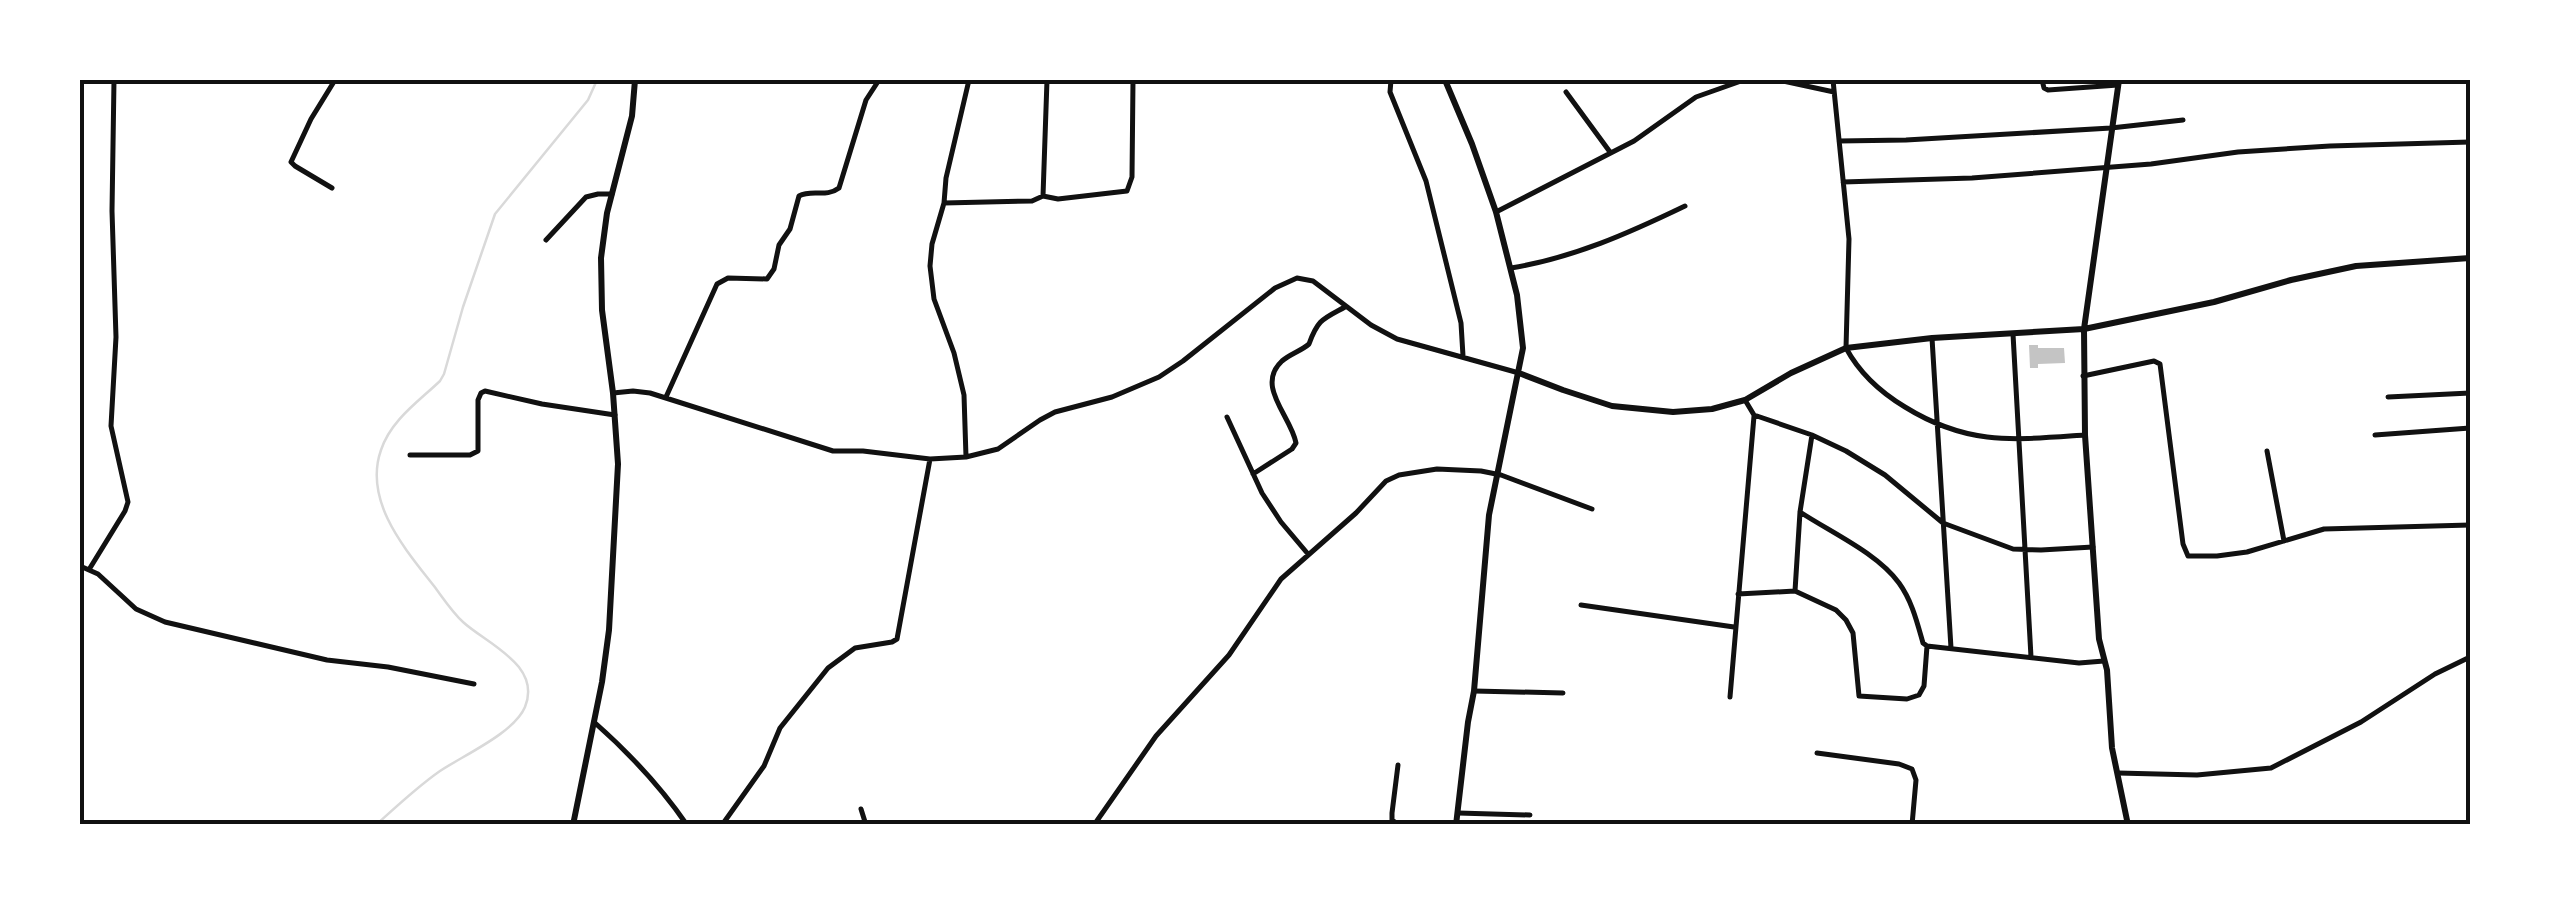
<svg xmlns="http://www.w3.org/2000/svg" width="2550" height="905" font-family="'Nunito Sans',sans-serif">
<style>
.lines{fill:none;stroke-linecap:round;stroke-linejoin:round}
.stream{stroke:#d9d9d9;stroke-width:2.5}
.building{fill:#c4c4c4}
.minor{stroke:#111;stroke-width:5}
.tertiary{stroke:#111;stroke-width:6}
.neatline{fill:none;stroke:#111;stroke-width:4}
</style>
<rect width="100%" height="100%" fill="#fff"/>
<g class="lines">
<!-- stream -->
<path class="stream" d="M376,825c21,-19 41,-38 64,-54 24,-16 74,-38 85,-64 17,-42 -38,-63 -62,-85 -11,-10 -20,-24 -29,-36 -29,-37 -71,-85 -53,-136 10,-30 37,-48 59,-69l4,-7 19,-67 32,-93 93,-114 9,-20"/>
</g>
<!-- building -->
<path class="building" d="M2029,345h9v3h26l1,15 -27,1v4h-8z"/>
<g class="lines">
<!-- minor -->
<path class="minor" d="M1391,80l-1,12 36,89 35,142 2,33
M1778,80l56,12
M1833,80l16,159 -3,109c14,26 34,44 59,59 63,39 109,33 180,28
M2042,80l2,8 4,2 70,-5
M1566,92l44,60
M1839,141l67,-1 205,-12 72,-8
M1843,182l129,-4 179,-14 87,-12 92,-6 140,-4
M332,188l-37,-22 -4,-4 20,-43 24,-39
M1043,196l4,-116
M944,203l88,-2 11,-5 15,3 69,-8 5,-14 1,-97
M1496,212l138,-71 62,-44 48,-17
M546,240l40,-43 12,-3h14
M1511,268c62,-10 118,-35 174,-62
M2013,334l18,323
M1932,338l19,310
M2083,376l71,-15 6,3 23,180 5,12h29l30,-4 77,-23 146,-4
M613,393l20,-2 17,2 183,58h30l67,8 36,-2 32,-8 42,-29 15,-8 57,-15 47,-20 24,-16 92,-73 22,-10 16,3 58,44 26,14 122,34
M666,397l51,-113 11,-6 39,1 7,-10 5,-24 11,-16 9,-33c13,-7 27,2 40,-8l27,-88 13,-20
M2388,397l82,-4
M1745,400l9,15 58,20 34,16 39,24 58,48 70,26 28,1 52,-3
M1227,417l35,76 19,29 27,32
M2375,435l95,-7
M2267,451l17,90
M410,455h60l8,-4v-51l3,-7 4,-2 57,13 73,11
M966,457l-2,-62 -10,-42 -20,-54 -4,-33 2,-22 12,-41 2,-25 23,-98
M1253,474l39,-25 4,-6c-5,-27 -41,-57 -14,-82 8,-7 19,-10 27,-17 9,-25 14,-25 36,-37
M1800,512c32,21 77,41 99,71 13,18 18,39 24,60l4,3
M80,566l18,8 38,35 29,13 162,38 61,7 86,17
M90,568l35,-57 3,-9 -17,-76 5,-89 -4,-126 2,-131
M1795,591l5,-79 12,-77
M1738,594l57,-3 41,19 10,10 7,13 6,63 48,3 12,-4 5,-9 3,-40
M1581,605l153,22
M1927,646l152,17 25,-2
M1474,691l89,2
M1730,697l24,-281
M594,722c34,30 67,65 93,103
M1817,753l82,11 13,5 4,11 -4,45
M1398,765l-6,48v7l7,5
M2118,773l79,2 74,-7 90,-46 74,-48 35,-17
M861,809l5,16
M1458,813l72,2
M722,825l42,-59 16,-38 48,-60 27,-20 37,-6 5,-3 33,-180
M1094,825l62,-89 73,-81 52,-76 75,-66 30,-32 13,-6 38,-6 44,2 20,4 91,34"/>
<!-- tertiary -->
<path class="tertiary" d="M1445,80l27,64 24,68 21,83 6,53 -34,167 -15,176 -6,31 -12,103
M2119,80l-35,249 1,106 14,204 8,31 5,78 16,77
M1519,373l44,17 49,16 61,6 39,-3 33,-9 46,-27 55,-25 86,-10 152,-9 130,-27 77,-22 65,-14 114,-8
M573,825l29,-143 7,-52 9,-166 -5,-71 -11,-83 -1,-52 6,-45 25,-97 3,-36"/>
</g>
<!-- border -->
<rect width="2550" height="905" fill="none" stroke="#ffffff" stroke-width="165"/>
<rect x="82" y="82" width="2386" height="740" class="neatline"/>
</svg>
